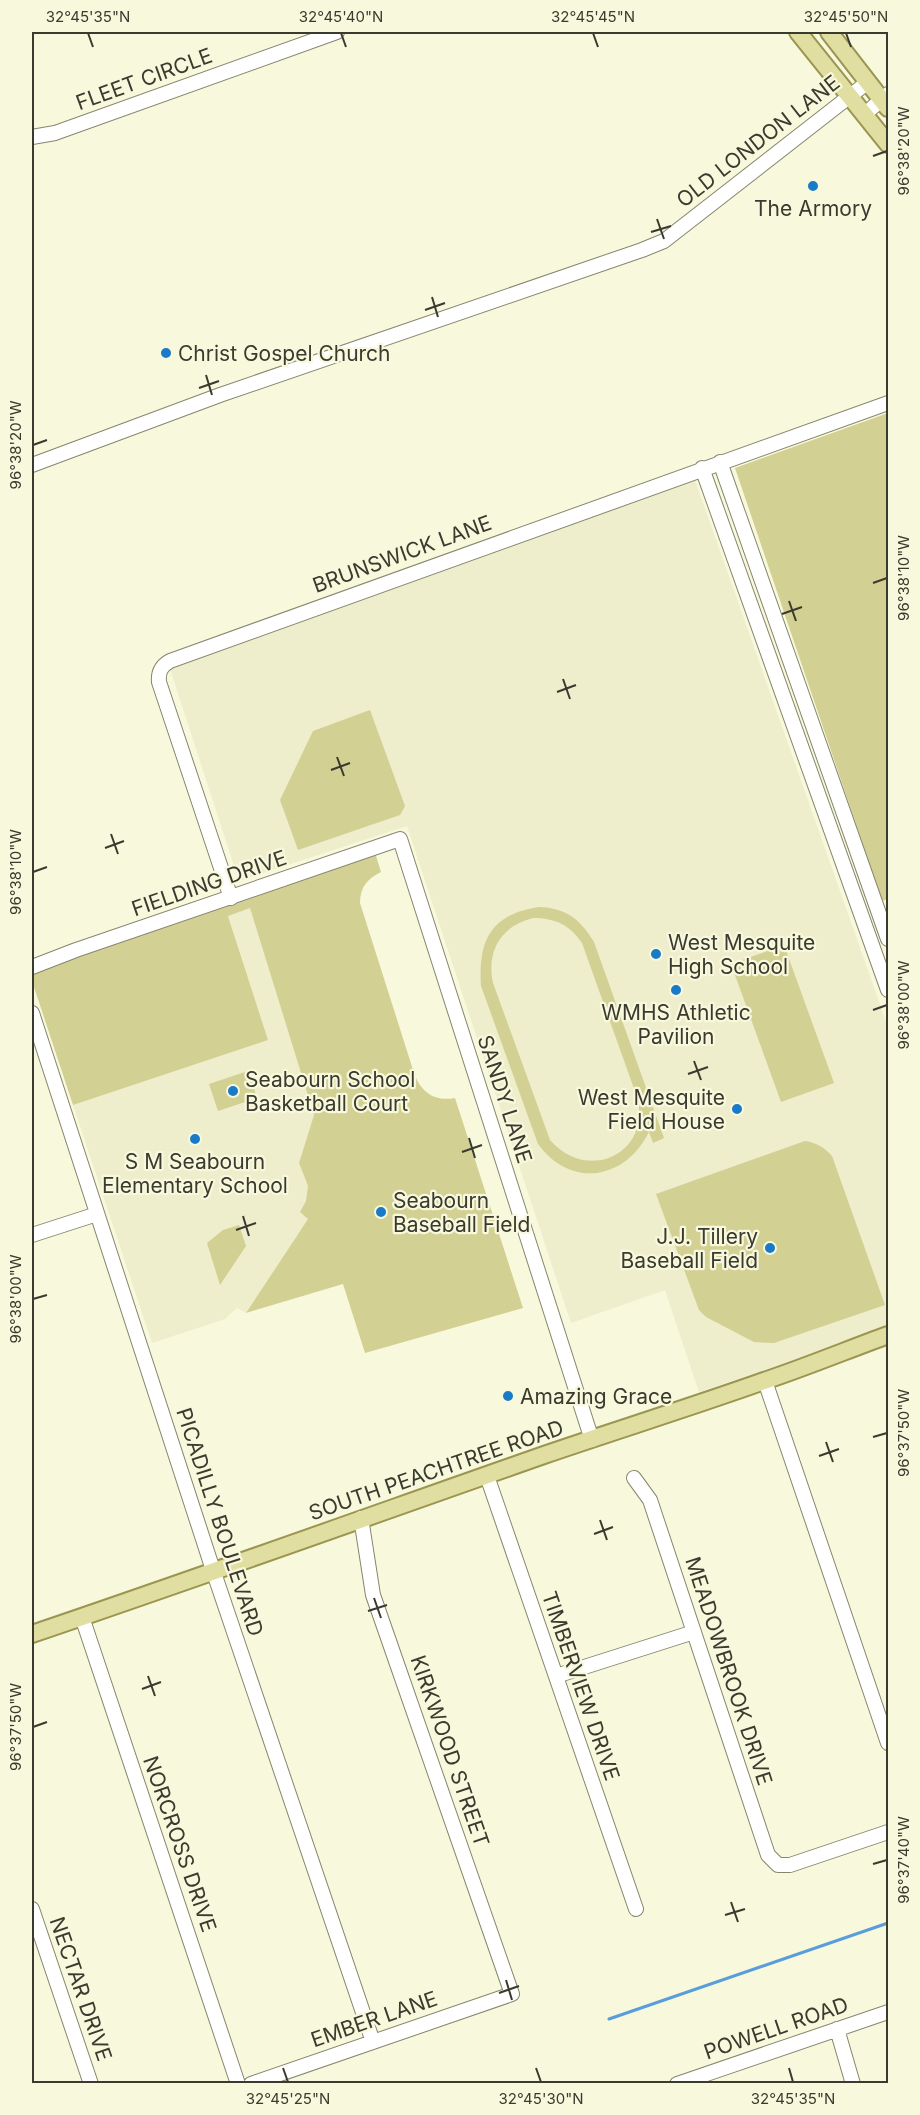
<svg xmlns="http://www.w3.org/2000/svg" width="920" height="2115" font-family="Inter,sans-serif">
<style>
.built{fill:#eeedcc}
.green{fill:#d3d093;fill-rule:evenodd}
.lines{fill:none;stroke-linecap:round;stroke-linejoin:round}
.stream{stroke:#599ddb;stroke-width:3}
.minor-casing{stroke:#86866e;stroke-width:16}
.major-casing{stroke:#9a9651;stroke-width:20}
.minor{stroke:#fff;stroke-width:14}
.major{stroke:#e1dea2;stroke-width:16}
.ticks{fill:none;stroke:#3a3a2f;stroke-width:2}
.poi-dot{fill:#197bc7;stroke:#f8f8dd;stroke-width:2}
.labels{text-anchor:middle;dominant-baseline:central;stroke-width:4.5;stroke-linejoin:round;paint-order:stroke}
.street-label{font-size:21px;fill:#3a3a2f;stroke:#f8f8dd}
.poi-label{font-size:21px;fill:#3a3a2f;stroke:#f8f8dd;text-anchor:start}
.neatline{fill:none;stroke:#3a3a2f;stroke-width:2}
.ticks-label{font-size:15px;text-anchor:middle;fill:#3a3a2f}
</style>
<rect width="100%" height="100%" fill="#f8f8dd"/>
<!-- built -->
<path class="built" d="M695,480l193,547v301l-189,64 -34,-102 -94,33 -164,-497 -168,55 -69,-212z
M250,908l64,207 -15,48 9,23 -2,15 -6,11 8,7 -62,94 -9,-5 -12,11 -73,24 -79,-238 195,-65 -40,-125z"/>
<!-- green -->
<path class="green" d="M888,413v486l-6,2 -147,-433z
M370,710l35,96 -5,9 -102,35 -18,-50 33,-69z
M374,854l2,2 5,16c-14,7 -21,15 -21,31l54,170c7,19 20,29 41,25l68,210 -158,45 -22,-69 -97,29 62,-94 -8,-7 6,-11 2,-15 -9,-23 15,-48 -64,-207 -22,8 40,124 -195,65 -41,-124v-12z
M539,907c27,1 41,12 55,35l70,196 -11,5 -4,-11c-24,48 -78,57 -111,12l-57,-158c-3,-46 10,-72 58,-79zM533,918c22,0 37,7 49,25l55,154c15,56 -49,87 -87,43l-57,-157c-7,-32 8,-57 40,-65z
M784,945l50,138 -53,19 -50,-138z
M248,1071l9,27 -39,13 -9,-27z
M805,1141c12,2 19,6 27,15l53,149 -111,38 -20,-1 -48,-25 -7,-7 -43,-116z
M239,1225l7,21 -26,39 -13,-42 16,-13z"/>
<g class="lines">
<!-- stream -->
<path class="stream" d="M888,1924v25
M609,2019l279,-96"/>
<!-- minor casing -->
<g class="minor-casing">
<path id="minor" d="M865,114l23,-20
M32,137l23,-4 282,-101
M720,462l168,477
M32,465l188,-70 422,-145 22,-9 204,-159
M702,468l186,522
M231,898l-72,-216c-1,-10 2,-16 11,-21l718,-258
M32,967l44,-17 324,-111 192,601
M32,1013l182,560 159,469
M32,1235l65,-21
M765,1381l123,362
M487,1476l149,433
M634,1478l16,22 118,355 10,10h12l98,-33
M82,1617l156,467
M556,1676l138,-44
M32,1909l59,175
M837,2029l16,55
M251,2084l261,-90 -139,-399 -12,-77
M677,2084l211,-72"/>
</g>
<!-- major casing -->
<g class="major-casing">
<path id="major" d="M798,32l90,112
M829,32l59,76
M32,1634c171,-58 341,-119 512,-179 73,-25 147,-48 220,-74 42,-14 83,-31 124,-46"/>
</g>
<!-- minor -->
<use href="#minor" class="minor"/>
<!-- major -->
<use href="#major" class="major"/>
</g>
<!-- ticks -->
<path class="ticks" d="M88,33l5,14M341,33l5,14M593,33l5,14M846,33l5,14M873,156l14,-5M657,219l7,20M651,232l20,-6M432,297l6,20M425,310l20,-7M206,375l6,20M199,388l20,-7M33,445l14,-5M873,583l14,-5M789,601l7,20M782,614l20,-7M563,679l7,20M557,692l19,-7M337,757l7,19M331,770l19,-7M111,834l7,20M105,848l19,-7M33,872l14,-5M873,1010l14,-5M694,1061l7,19M688,1074l20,-7M469,1138l6,20M462,1152l20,-7M243,1216l6,20M236,1230l20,-7M33,1299l14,-4M873,1437l14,-4M826,1442l7,20M819,1456l20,-7M600,1520l7,20M594,1534l19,-7M374,1598l7,20M368,1611l19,-6M148,1676l7,20M142,1689l19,-7M33,1727l14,-5M873,1864l14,-4M731,1902l7,20M725,1915l20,-6M506,1980l6,20M499,1993l20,-7M283,2068l5,14M536,2068l5,14M789,2068l4,14"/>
<!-- markers -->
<g class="poi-dot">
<circle cx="813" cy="186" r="6"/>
<circle cx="166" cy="353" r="6"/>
<circle cx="656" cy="954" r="6"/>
<circle cx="676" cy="990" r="6"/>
<circle cx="233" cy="1091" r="6"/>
<circle cx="737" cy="1109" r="6"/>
<circle cx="195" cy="1139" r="6"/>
<circle cx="381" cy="1212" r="6"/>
<circle cx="770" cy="1248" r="6"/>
<circle cx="508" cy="1396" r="6"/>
</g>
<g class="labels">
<!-- street labels -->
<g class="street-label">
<text transform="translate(144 79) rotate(-20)">FLEET CIRCLE</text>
<text transform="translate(758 141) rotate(-38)">OLD LONDON LANE</text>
<text transform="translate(402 554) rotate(-20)">BRUNSWICK LANE</text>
<text transform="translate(209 883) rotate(-19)">FIELDING DRIVE</text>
<text transform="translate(505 1099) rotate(72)">SANDY LANE</text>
<text transform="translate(436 1470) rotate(-19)">SOUTH PEACHTREE ROAD</text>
<text transform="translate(220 1522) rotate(72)">PICADILLY BOULEVARD</text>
<text transform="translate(729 1671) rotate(72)">MEADOWBROOK DRIVE</text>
<text transform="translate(581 1686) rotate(71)">TIMBERVIEW DRIVE</text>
<text transform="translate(450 1751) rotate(71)">KIRKWOOD STREET</text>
<text transform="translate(180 1844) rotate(71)">NORCROSS DRIVE</text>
<text transform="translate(81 1989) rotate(71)">NECTAR DRIVE</text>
<text transform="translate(374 2019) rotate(-19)">EMBER LANE</text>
<text transform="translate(776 2028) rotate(-19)">POWELL ROAD</text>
</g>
<!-- poi labels -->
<g class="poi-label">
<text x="813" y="208" text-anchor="middle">The Armory</text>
<text x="178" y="353">Christ Gospel Church</text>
<text x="668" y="942">West Mesquite<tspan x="668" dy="24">High School</tspan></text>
<text x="676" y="1012" text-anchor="middle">WMHS Athletic<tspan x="676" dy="24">Pavilion</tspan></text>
<text x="245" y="1079">Seabourn School<tspan x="245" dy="24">Basketball Court</tspan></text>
<text x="725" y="1097" text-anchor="end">West Mesquite<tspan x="725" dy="24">Field House</tspan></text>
<text x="195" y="1161" text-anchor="middle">S M Seabourn<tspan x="195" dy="24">Elementary School</tspan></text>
<text x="393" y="1200">Seabourn<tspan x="393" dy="24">Baseball Field</tspan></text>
<text x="758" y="1236" text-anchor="end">J.J. Tillery<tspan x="758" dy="24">Baseball Field</tspan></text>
<text x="520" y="1396">Amazing Grace</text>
</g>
</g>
<!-- border -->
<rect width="920" height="2115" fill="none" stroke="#f8f8dd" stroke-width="66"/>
<rect x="33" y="33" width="854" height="2049" class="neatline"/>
<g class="ticks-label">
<text x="88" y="22">32°45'35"N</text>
<text x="341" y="22">32°45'40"N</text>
<text x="593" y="22">32°45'45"N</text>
<text x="846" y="22">32°45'50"N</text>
<text transform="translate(904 151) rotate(-90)" y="5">96°38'20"W</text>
<text transform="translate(16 445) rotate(-90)" y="5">96°38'20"W</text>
<text transform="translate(904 578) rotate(-90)" y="5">96°38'10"W</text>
<text transform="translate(16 872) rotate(-90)" y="5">96°38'10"W</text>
<text transform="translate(904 1005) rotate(-90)" y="5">96°38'00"W</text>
<text transform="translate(16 1299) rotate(-90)" y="5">96°38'00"W</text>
<text transform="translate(904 1433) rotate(-90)" y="5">96°37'50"W</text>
<text transform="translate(16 1727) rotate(-90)" y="5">96°37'50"W</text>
<text transform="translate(904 1860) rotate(-90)" y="5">96°37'40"W</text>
<text x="288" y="2104">32°45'25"N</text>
<text x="541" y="2104">32°45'30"N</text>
<text x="793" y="2104">32°45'35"N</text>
</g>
</svg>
